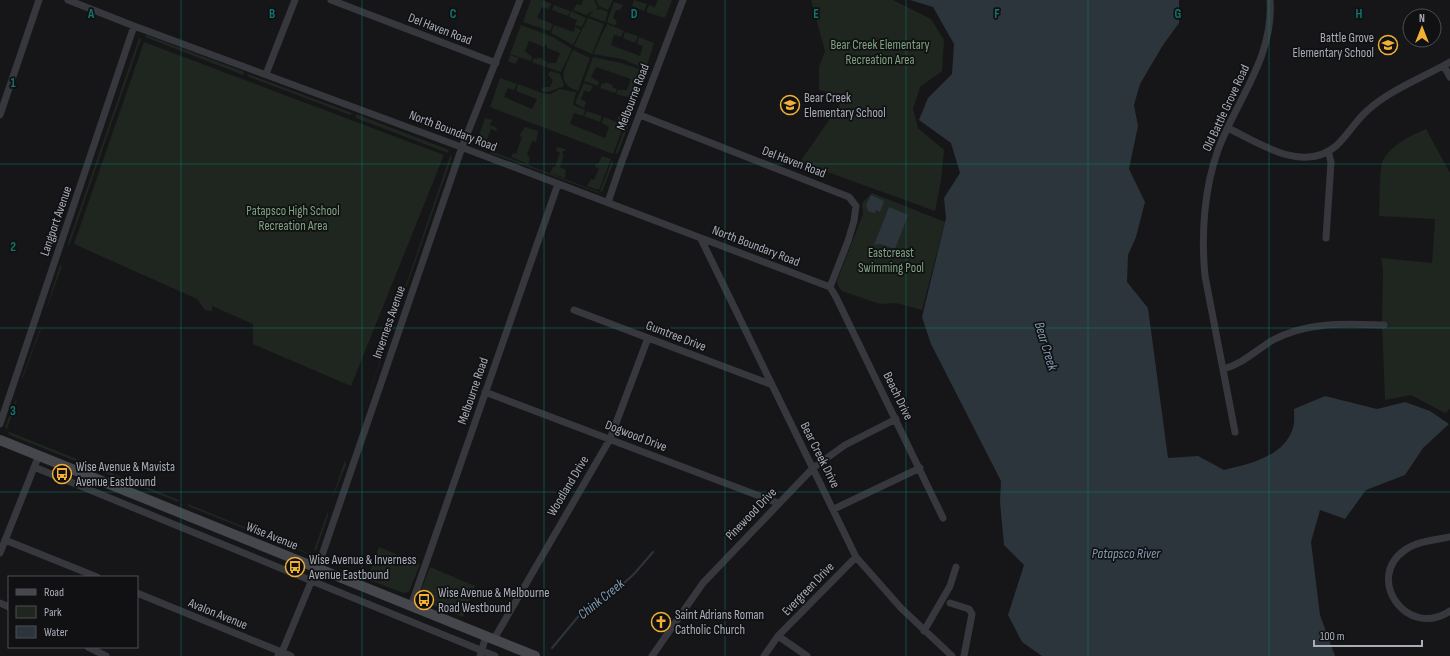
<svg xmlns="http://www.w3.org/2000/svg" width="1450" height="656" font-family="'Sofia Sans Condensed',sans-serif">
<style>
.green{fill:#1e261f}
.water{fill:#2c353c}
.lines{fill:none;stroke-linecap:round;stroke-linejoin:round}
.stream{stroke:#2c353c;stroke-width:2}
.minor{stroke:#37383d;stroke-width:7}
.secondary{stroke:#45474d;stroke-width:10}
.grid{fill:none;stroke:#0f766e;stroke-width:1;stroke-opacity:0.55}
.labels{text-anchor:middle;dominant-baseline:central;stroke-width:3.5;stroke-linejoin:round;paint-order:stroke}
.street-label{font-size:13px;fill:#a8adb8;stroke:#111113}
.poi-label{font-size:13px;fill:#a8adb8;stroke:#111113;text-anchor:start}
.park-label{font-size:13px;fill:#7fa381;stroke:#111113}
.water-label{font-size:14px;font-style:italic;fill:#7f9bb3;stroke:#111113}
.grid-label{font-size:13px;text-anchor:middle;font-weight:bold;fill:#0f766e;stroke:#111113;stroke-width:3.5;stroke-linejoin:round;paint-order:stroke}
</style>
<rect width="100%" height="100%" fill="#161618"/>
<!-- green -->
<path class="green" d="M531,0h11l10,4 -4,5 -6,-2 -5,11 16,6 -3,7 -27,-9z
M583,0h11l4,8 -12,7 -13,-5 4,-6 4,1z
M596,0h17l-5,10 -9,-4z
M634,0l13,4 -3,7 -12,-5z
M658,0h14l-7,18 -19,-6 3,-7 6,2z
M811,0h82l38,19 13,21 -2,31 -22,16 -7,22 5,19 26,22 -3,31 -6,30 -135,-49 40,-58 -2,-9 -19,-5v-23l6,-16z
M614,2l9,3 -3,5h-4l-3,8 4,3 -2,5 -8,-4z
M554,5l16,6 -2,5 -16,-6z
M601,9l7,3 -3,10 -16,-6 5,-6z
M571,11l15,7 -4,9 -7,-2 2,-5 -8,-3z
M588,18l16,6 -12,30 -18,-8z
M607,24l17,7 -3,6 -7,-2 -3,10 29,11 3,-10 -6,-2 2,-7 15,6 -8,26 -24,-10 -29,-5z
M521,25l32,12 19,12 -11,23 -15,-5 2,-4h8l4,-10 -13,-5v-2l-2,-1 -1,2 -15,-6 -4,10 7,6 -1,4 -21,-7z
M554,25l20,7 1,-5 6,3 -8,15 -22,-12z
M625,32l13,4 -3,7 -12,-5z
M146,35l96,36 2,1 -1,3 -98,-38z
M139,38l2,1 -72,207 -1,-3z
M144,42l300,113 -93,231 -98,-42v-20l-41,-18v5l-7,-1 -8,-11 -123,-55z
M573,50l17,8 -12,33c-25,-9 -12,-24 -5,-41z
M510,55l9,3 -4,6 -7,-3z
M539,57l8,5 -2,5 -13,-5 2,-4 4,1z
M593,57l28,6 24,8 -11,28 -18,-5 2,-4h9l4,-11 -35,-12 -5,10 8,5 -1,4 -14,-5z
M550,71l10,3 4,11 -2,2 -14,5 -7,-1 2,-4h7l3,-7 -5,-5z
M248,74l104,39 -2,2 -103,-39z
M500,78l17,6 -3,6 -6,-2 -4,9 28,12 5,-10 -21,-8 2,-7 27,10h6l9,-5 16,3 -3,13 12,5 -2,6 -9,-3 -4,11 35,14 4,-11 -7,-4 2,-6 20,8 -11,29 -123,-47z
M605,82l8,3 -1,2 5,2 -2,4 -15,-5 2,-5 3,1z
M584,83l9,3 -3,6 -6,-1 -3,8 5,3 -2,6 -9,-5z
M587,111l15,5 -2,6 -16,-6z
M356,114l93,36 -1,3 -92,-35z
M617.5 119a4.5 4.5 0 1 1 9 0a4.5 4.5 0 1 1-9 0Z
M485,118l7,2 -2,5 7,3 -1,3 -5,-2 -4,10 3,3 -3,6 -11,-4z
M626,125l2,1 -10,27 -3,1z
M525,127l13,4 -2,11 -4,-1 -5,14 3,3 -2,6 -17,-7 2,-4 3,1 6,-17 -3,-1z
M1426,129l24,44v236l-5,4 -34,-18 -26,5 -3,-77 1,-53 -2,-12 51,5 3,-44 -56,-3c1,-10 0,-49 4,-56 9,-16 27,-24 43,-31z
M557,147l9,2 -1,2h-2l-1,4h2l-4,12 6,3 -1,8 -15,-5 3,-6h2l5,-14 -4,-2z
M491,151l108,41v1l-109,-40z
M450,156l2,1 -101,289z
M602,156l9,3 -12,31 -12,-4 4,-7 3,1 5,-12 -4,-1 1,-4 2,1z
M612,160l1,4 -11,28 -2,-1z
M872,193l73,29 -23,88 -26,-7 -16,1 -38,-13 -4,-5 -1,-5 26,-67 -1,-11z
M60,265l2,1 -16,44 1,-4z
M40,329h1l-19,51v-3z
M16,399l1,1 -10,29 -2,-2z
M7,431l172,69 -1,2 -168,-67z
M345,460l1,5 -13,32v-1z
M188,504l120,49v1l-120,-48z
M328,511v5l-12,35 -2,-1z
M379,547l41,17 -11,28 -6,1 -36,-14z
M430,567l45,19 -12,31 -41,-16 -2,-8z"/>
<!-- water -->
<path class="water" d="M910,0h269v23l-16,22 -23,39 -6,21 4,21 -9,43 16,33 -9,35 -8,18 -1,27 21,26 20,150 30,-2 26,14c25,-6 60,-13 69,-42 2,-6 1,-13 1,-19l31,-13 52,13 28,-7 25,9 19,13 -26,24 -18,27 -39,15 -21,29 -25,-9 -9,32 9,73 15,41h-293l-20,-14 -14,-27 16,-50 -20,-20 -4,-43 1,-21 -70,-137 -9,-27 24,-99 -2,-20 16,-25 -9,-30 -32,-23 9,-22 24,-24 2,-30 -21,-37z
M871,195l13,6 -4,11 -4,-2 -1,3 -7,-2 -2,-6z
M889,207l19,8 -13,34 -15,-5 -6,1z"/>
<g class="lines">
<!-- stream -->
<path class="stream" d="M552,648l30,-36 31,-19 21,-19 19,-22"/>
<!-- minor -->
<path class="minor" d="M68,0l66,26 319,118 377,143
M331,0l165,63
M1444,66l6,11
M266,74l29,-74
M0,115l39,-115
M640,115l209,82 7,9 -2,15 -6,20 -18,46
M1228,128c31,15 75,46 108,18 12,-11 20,-26 32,-36 22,-20 56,-33 82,-48
M608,202l14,-41 61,-161
M1326,238l5,-76 -3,-11
M701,239l155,318 45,51 51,48
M830,287l6,10 107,221
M574,310l196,74
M1223,369c20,-5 33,-19 50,-29 35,-19 73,-16 111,-15
M485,392l293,111
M0,424l134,-398
M1235,432l-30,-156c-4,-41 -1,-87 13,-126 19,-51 56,-93 52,-150
M34,467l461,189
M834,509l86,-41
M1450,537c-15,3 -32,4 -45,13 -41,28 2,90 45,61
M5,540l92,37
M0,553l39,-98
M137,593l154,63
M0,603l9,4
M950,603l19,6 3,5 -8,42
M411,606l147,-422
M924,631l26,-45 6,-19
M778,636l29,20
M494,639l116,-200 38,-101
M88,647l18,9
M278,656l4,-4 39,-94 141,-411 58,-147
M480,656l6,-20
M652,656l51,-73 110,-115 32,-23 51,-26
M764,656l14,-20 78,-79"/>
<!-- secondary -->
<path class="secondary" d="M0,440l535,216"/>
</g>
<!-- grid -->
<path class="grid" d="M181,0v656M362,0v656M544,0v656M725,0v656M906,0v656M1088,0v656M1269,0v656M0,164h1450M0,328h1450M0,492h1450"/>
<!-- icons -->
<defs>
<g id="school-ring" transform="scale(1)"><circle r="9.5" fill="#111113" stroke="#f2b134" stroke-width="1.5"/><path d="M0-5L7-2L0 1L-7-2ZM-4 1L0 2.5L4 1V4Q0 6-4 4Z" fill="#f2b134"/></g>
<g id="bus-ring" transform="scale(1)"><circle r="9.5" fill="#111113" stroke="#f2b134" stroke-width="1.5"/><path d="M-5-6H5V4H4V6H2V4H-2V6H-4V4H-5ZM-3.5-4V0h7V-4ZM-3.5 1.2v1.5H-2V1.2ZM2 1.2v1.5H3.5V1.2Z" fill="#f2b134"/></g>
<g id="church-ring" transform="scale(1)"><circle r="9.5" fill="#111113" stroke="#f2b134" stroke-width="1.5"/><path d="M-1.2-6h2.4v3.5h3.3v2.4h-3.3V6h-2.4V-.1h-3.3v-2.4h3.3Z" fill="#f2b134"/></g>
</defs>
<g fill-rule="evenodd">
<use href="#school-ring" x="1388" y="45"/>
<use href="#school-ring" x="790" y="105"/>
<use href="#bus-ring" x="62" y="474"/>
<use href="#bus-ring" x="295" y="567"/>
<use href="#bus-ring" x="424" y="600"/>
<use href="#church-ring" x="661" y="622"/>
</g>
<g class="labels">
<!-- street labels -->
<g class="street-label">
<text transform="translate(440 29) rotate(21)">Del Haven Road</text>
<text transform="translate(633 97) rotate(-69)">Melbourne Road</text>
<text transform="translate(1226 108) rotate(-65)">Old Battle Grove Road</text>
<text transform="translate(453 131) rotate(21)">North Boundary Road</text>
<text transform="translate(794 162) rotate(21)">Del Haven Road</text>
<text transform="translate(56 221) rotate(-71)">Langport Avenue</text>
<text transform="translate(756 246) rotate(21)">North Boundary Road</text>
<text transform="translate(389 322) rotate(-71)">Inverness Avenue</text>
<text transform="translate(676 336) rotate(21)">Gumtree Drive</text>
<text transform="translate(473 391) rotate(-71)">Melbourne Road</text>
<text transform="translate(898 396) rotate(64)">Beach Drive</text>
<text transform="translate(636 436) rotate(21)">Dogwood Drive</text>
<text transform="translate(820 455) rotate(63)">Bear Creek Drive</text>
<text transform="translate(568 486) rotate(-59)">Woodland Drive</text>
<text transform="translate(751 514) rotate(-46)">Pinewood Drive</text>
<text transform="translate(272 536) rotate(22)">Wise Avenue</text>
<text transform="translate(808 589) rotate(-46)">Evergreen Drive</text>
<text transform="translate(218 614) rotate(22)">Avalon Avenue</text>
</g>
<!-- poi labels -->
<g class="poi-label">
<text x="1374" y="38" text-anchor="end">Battle Grove<tspan x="1374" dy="15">Elementary School</tspan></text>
<text x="804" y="98">Bear Creek<tspan x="804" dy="15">Elementary School</tspan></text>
<text x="76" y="467">Wise Avenue &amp; Mavista<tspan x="76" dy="15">Avenue Eastbound</tspan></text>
<text x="309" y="560">Wise Avenue &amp; Inverness<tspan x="309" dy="15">Avenue Eastbound</tspan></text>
<text x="438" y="593">Wise Avenue &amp; Melbourne<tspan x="438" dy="15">Road Westbound</tspan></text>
<text x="675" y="615">Saint Adrians Roman<tspan x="675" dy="15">Catholic Church</tspan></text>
</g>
<!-- park labels -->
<g class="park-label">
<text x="880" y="45">Bear Creek Elementary<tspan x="880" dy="15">Recreation Area</tspan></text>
<text x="293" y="211">Patapsco High School<tspan x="293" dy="15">Recreation Area</tspan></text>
<text x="891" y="253">Eastcreast<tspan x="891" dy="15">Swimming Pool</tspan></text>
</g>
<!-- water labels -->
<g class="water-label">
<text transform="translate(1046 346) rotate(73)">Bear Creek</text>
<text x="1126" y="553">Patapsco River</text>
<text transform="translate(601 599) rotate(-39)">Chink Creek</text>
</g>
</g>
<g class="grid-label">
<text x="91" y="18">A</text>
<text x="272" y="18">B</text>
<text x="453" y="18">C</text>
<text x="634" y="18">D</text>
<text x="816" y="18">E</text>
<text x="997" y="18">F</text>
<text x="1178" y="18">G</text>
<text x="1359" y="18">H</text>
<text x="13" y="87">1</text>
<text x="13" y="251">2</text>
<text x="13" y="415">3</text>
</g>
<!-- legend -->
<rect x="8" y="576" width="130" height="72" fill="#111113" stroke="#4d4f55"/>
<rect x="16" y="589" width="20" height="6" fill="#45474d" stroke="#4d4f55"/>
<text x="44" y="596" font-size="12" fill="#a8adb8">Road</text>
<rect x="16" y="606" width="20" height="12" fill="#1e261f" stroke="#4d4f55"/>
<text x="44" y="616" font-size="12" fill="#a8adb8">Park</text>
<rect x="16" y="626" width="20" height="12" fill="#2c353c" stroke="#4d4f55"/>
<text x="44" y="636" font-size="12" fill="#a8adb8">Water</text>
<!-- north arrow -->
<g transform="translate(1422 28)"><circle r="19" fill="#111113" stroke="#4d4f55"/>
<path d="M0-3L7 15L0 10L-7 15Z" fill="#f2b134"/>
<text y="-6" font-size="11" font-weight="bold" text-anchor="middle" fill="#a8adb8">N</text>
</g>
<!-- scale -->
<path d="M1314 640v6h108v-6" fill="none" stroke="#a8adb8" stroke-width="2"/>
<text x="1320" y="640" font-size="12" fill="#a8adb8" stroke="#111113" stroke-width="3" paint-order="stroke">100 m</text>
</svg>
